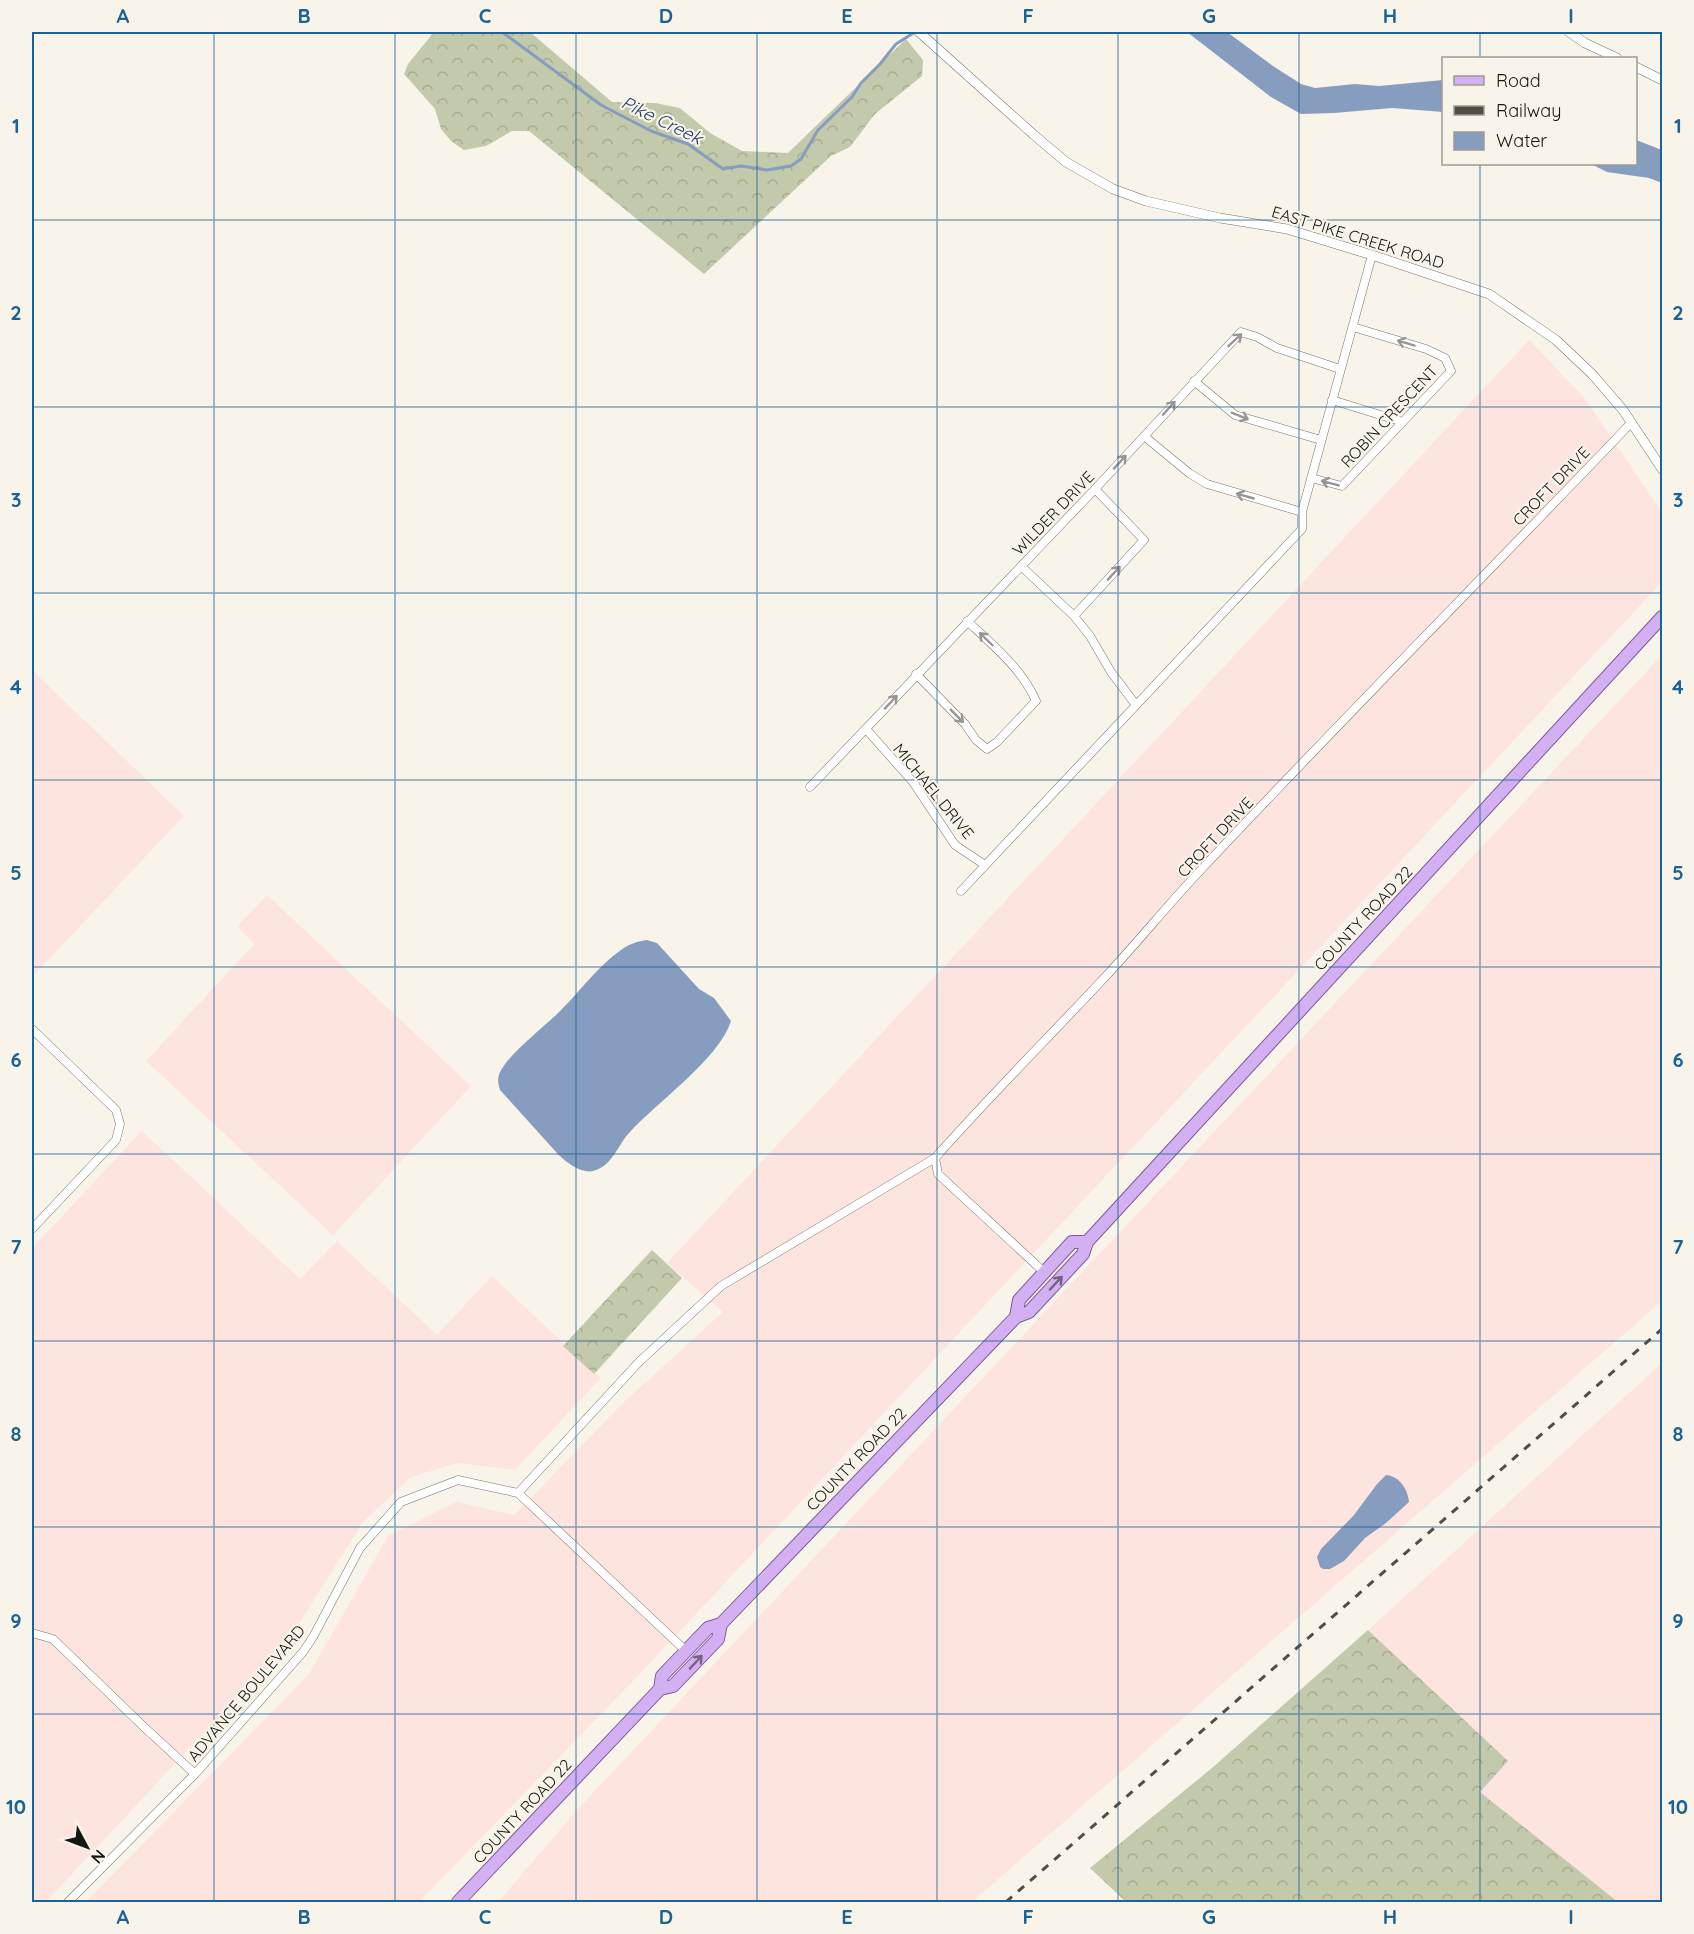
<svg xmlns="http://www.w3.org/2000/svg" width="1694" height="1934" font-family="Quicksand,sans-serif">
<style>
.industrial{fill:#fee4df}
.forest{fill:url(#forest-crowns)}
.water{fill:#869dc0}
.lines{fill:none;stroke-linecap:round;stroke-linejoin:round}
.stream{stroke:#869dc0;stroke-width:3}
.minor-casing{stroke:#777369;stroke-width:9}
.tertiary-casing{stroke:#777369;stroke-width:10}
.primary-casing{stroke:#7f589d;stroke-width:14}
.minor{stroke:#fff;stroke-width:8}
.tertiary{stroke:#fff;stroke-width:9}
.primary{stroke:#d3b0f1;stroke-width:12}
.rail{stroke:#504d48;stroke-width:3;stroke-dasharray:8 8;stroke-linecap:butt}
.oneway{stroke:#979695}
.oneway2{stroke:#766382}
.grid{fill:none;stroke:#1b6296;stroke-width:1.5;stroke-opacity:0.55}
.labels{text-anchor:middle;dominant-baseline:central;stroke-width:4.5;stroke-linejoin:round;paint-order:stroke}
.street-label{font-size:16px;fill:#181613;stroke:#f9f4e9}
.water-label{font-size:18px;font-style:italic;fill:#1f3c6b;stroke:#f9f4e9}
.neatline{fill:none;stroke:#1b6296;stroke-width:2}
.grid-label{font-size:20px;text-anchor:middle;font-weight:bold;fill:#1b6296}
</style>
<defs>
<pattern id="forest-crowns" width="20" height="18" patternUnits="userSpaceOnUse" patternTransform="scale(1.5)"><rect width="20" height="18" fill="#c3c9ab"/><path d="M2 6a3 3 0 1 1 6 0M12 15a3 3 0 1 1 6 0" fill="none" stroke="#a7ac92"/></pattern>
</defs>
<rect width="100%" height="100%" fill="#f9f4e9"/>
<!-- industrial -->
<path class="industrial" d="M1529,340l54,56 79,116v70l-1026,1096 -217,224h-333l223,-228 79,-138 68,-34 58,13 111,-114 98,-89 -56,-49z
M1662,655v646l-690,601h-474l78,-91z
M32,670l152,146 -152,161z
M267,895l204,191 -138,149 -187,-174 108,-117 -17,-17z
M142,1131l158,148 37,-38 100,94 55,-59 109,102 -86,92 -57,-7 -47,14 -48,45 -88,140 -78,78 -151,162h-14v-654z
M1662,1363v539h-44l-138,-110 27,-31 -139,-131z"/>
<!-- forest -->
<path class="forest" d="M434,32h96l82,70 43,1 25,5 30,25 32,18 46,2 118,-114 17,21 -1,16 -47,38 -25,33 -19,9 -127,118 -175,-143h-17l-26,15 -22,4 -13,-9 -10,-12 -6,-20 -31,-35 4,-10z
M652,1250l30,28 -88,96 -31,-28z
M1368,1630l140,131 -28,31 138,110h-492l-36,-34 122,-100z"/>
<!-- water -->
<path class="water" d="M1187,32h40l46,34 28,18 14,4 40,-4 24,2 64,-6v32l-51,-4 -58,5 -33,1 -30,-17z
M1636,140l26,10v33l-13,-5 -42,-6 -16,-8h45z
M647,940l10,3 42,46 15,9 17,23c-12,38 -74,81 -102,112 -11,12 -16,31 -33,37 -13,6 -32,-9 -40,-18l-56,-62c-2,-7 -3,-11 0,-18 10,-20 46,-46 62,-63 20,-20 36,-43 59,-59 8,-6 17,-9 26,-10z
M1386,1475c13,1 22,14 23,27l-23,21 -21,15 -21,23 -14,8h-7l-3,-2 -3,-10 4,-8 33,-34 23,-31z"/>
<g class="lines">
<!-- stream -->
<path class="stream" d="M502,32l99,73 50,26 37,13 35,25 18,-3 26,4 24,-4 10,-7 17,-29 34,-33 9,-14 19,-19 16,-20 19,-12"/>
<!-- minor casing -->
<g class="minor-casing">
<path id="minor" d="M1194,381l41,34 86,25
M1332,400l71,22
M1144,436l45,37 18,11 95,28
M1311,478l31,8 109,-115 -6,-13 -19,-9 -73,-22
M1021,566l53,50 16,20 21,36 25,33
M1074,616l70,-76 -49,-51
M916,674l49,50 11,16 11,9 10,-7 39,-41c-14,-32 -43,-56 -69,-80
M866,729l47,53 42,63 30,20
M810,787l285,-298 146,-157 16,5 20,11 63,21
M961,891l341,-362v-17l70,-257
M32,1029l84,81 4,14 -4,16 -84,89
M1044,1272l-106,-98 -3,-16c55,-62 114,-121 171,-182 31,-33 60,-69 91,-102 143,-153 290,-300 434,-451
M518,1493l121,-131 82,-76 214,-128
M32,1633l21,6 91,88 51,47
M68,1902l127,-128 108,-122 10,-15 47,-89 41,-46 57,-22 60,13 168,158"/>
</g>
<!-- tertiary casing -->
<g class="tertiary-casing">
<path id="tertiary" d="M919,32l115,103 32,27 47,27 33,12 74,17 67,11 85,26 117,39 67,46 37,35 30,35 39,59
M1569,32l16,11 32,15
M1636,67l26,13"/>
</g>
<!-- primary casing -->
<g class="primary-casing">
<path id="primary" d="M1016,1317l3,-17 53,-58h15
M660,1689l2,-13 46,-48 13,-4 295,-307 13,-5 54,-58 4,-12 575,-625
M458,1902l202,-213 13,-3 45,-47 3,-15"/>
</g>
<!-- minor -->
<use href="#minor" class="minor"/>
<!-- tertiary -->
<use href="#tertiary" class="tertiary"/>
<!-- primary -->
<use href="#primary" class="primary"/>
<!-- rail -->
<path class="rail" d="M1006,1902l656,-573"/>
</g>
<!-- one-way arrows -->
<defs><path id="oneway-shaft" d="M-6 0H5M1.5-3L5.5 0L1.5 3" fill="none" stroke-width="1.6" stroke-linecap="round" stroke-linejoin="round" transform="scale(1.5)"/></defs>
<g class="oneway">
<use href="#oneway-shaft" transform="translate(1235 340) rotate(-42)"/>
<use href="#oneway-shaft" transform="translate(1406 343) rotate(-163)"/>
<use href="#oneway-shaft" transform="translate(1169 408) rotate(-48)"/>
<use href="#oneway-shaft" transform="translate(1240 416) rotate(22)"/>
<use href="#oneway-shaft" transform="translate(1120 462) rotate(-47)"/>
<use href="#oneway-shaft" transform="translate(1330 483) rotate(-165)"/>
<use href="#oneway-shaft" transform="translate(1245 496) rotate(-164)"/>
<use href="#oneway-shaft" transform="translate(1114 573) rotate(-47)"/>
<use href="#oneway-shaft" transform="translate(986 639) rotate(-136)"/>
<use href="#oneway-shaft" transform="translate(891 702) rotate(-47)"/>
<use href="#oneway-shaft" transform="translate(957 716) rotate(45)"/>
</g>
<g class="oneway2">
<use href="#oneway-shaft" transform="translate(1056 1283) rotate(-47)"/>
<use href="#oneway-shaft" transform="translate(696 1662) rotate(-47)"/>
</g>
<!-- grid -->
<path class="grid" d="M214,32v1870M395,32v1870M576,32v1870M757,32v1870M937,32v1870M1118,32v1870M1299,32v1870M1480,32v26M1480,164v1738M32,220h1630M32,407h1630M32,593h1630M32,780h1630M32,967h1630M32,1154h1630M32,1341h1630M32,1527h1630M32,1714h1630"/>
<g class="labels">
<!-- street labels -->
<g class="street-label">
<text transform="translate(1358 237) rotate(17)">EAST PIKE CREEK ROAD</text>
<text transform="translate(1389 416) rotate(-47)">ROBIN CRESCENT</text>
<text transform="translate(1551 486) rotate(-46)">CROFT DRIVE</text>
<text transform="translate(1053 513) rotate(-46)">WILDER DRIVE</text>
<text transform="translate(934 791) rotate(51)">MICHAEL DRIVE</text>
<text transform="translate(1215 837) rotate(-47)">CROFT DRIVE</text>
<text transform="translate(1363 918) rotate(-47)">COUNTY ROAD 22</text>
<text transform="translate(856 1459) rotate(-46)">COUNTY ROAD 22</text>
<text transform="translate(246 1693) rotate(-50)">ADVANCE BOULEVARD</text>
<text transform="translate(522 1811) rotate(-47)">COUNTY ROAD 22</text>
</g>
<!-- water labels -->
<g class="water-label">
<text transform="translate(662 120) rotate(26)">Pike Creek</text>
</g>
</g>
<!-- border -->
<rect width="1694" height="1934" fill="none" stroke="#f9f4e9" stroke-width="66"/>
<!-- legend -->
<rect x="1442" y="57" width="195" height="108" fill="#f9f4e9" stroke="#9f9b93" stroke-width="1.5"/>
<rect x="1454" y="76" width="30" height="9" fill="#d3b0f1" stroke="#9f9b93" stroke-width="1.5"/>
<text x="1496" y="87" font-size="18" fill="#181613">Road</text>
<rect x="1454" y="106" width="30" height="9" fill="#504d48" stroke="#9f9b93" stroke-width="1.5"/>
<text x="1496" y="117" font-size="18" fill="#181613">Railway</text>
<rect x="1454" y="132" width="30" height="18" fill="#869dc0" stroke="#9f9b93" stroke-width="1.5"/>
<text x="1496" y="147" font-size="18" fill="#181613">Water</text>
<!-- north arrow -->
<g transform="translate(87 1847) rotate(131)" stroke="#f9f4e9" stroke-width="4.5" paint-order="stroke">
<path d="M0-4.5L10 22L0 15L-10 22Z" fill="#181613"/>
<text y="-9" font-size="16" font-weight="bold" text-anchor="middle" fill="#181613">N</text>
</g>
<rect x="33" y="33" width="1628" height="1868" class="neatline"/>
<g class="grid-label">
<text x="123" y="23">A</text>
<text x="304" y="23">B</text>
<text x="485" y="23">C</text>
<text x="666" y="23">D</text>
<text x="847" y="23">E</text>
<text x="1028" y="23">F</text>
<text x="1209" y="23">G</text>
<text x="1390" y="23">H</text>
<text x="1571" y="23">I</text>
<text x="16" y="133">1</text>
<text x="1678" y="133">1</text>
<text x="16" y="320">2</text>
<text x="1678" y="320">2</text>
<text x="16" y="507">3</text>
<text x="1678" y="507">3</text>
<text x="16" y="694">4</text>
<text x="1678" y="694">4</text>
<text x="16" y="880">5</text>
<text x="1678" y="880">5</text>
<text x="16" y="1067">6</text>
<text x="1678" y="1067">6</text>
<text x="16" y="1254">7</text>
<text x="1678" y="1254">7</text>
<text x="16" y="1441">8</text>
<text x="1678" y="1441">8</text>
<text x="16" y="1628">9</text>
<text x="1678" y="1628">9</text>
<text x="16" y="1814">10</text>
<text x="1678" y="1814">10</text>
<text x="123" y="1924">A</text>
<text x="304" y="1924">B</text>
<text x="485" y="1924">C</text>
<text x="666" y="1924">D</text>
<text x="847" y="1924">E</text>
<text x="1028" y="1924">F</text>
<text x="1209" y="1924">G</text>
<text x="1390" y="1924">H</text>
<text x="1571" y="1924">I</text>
</g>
</svg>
